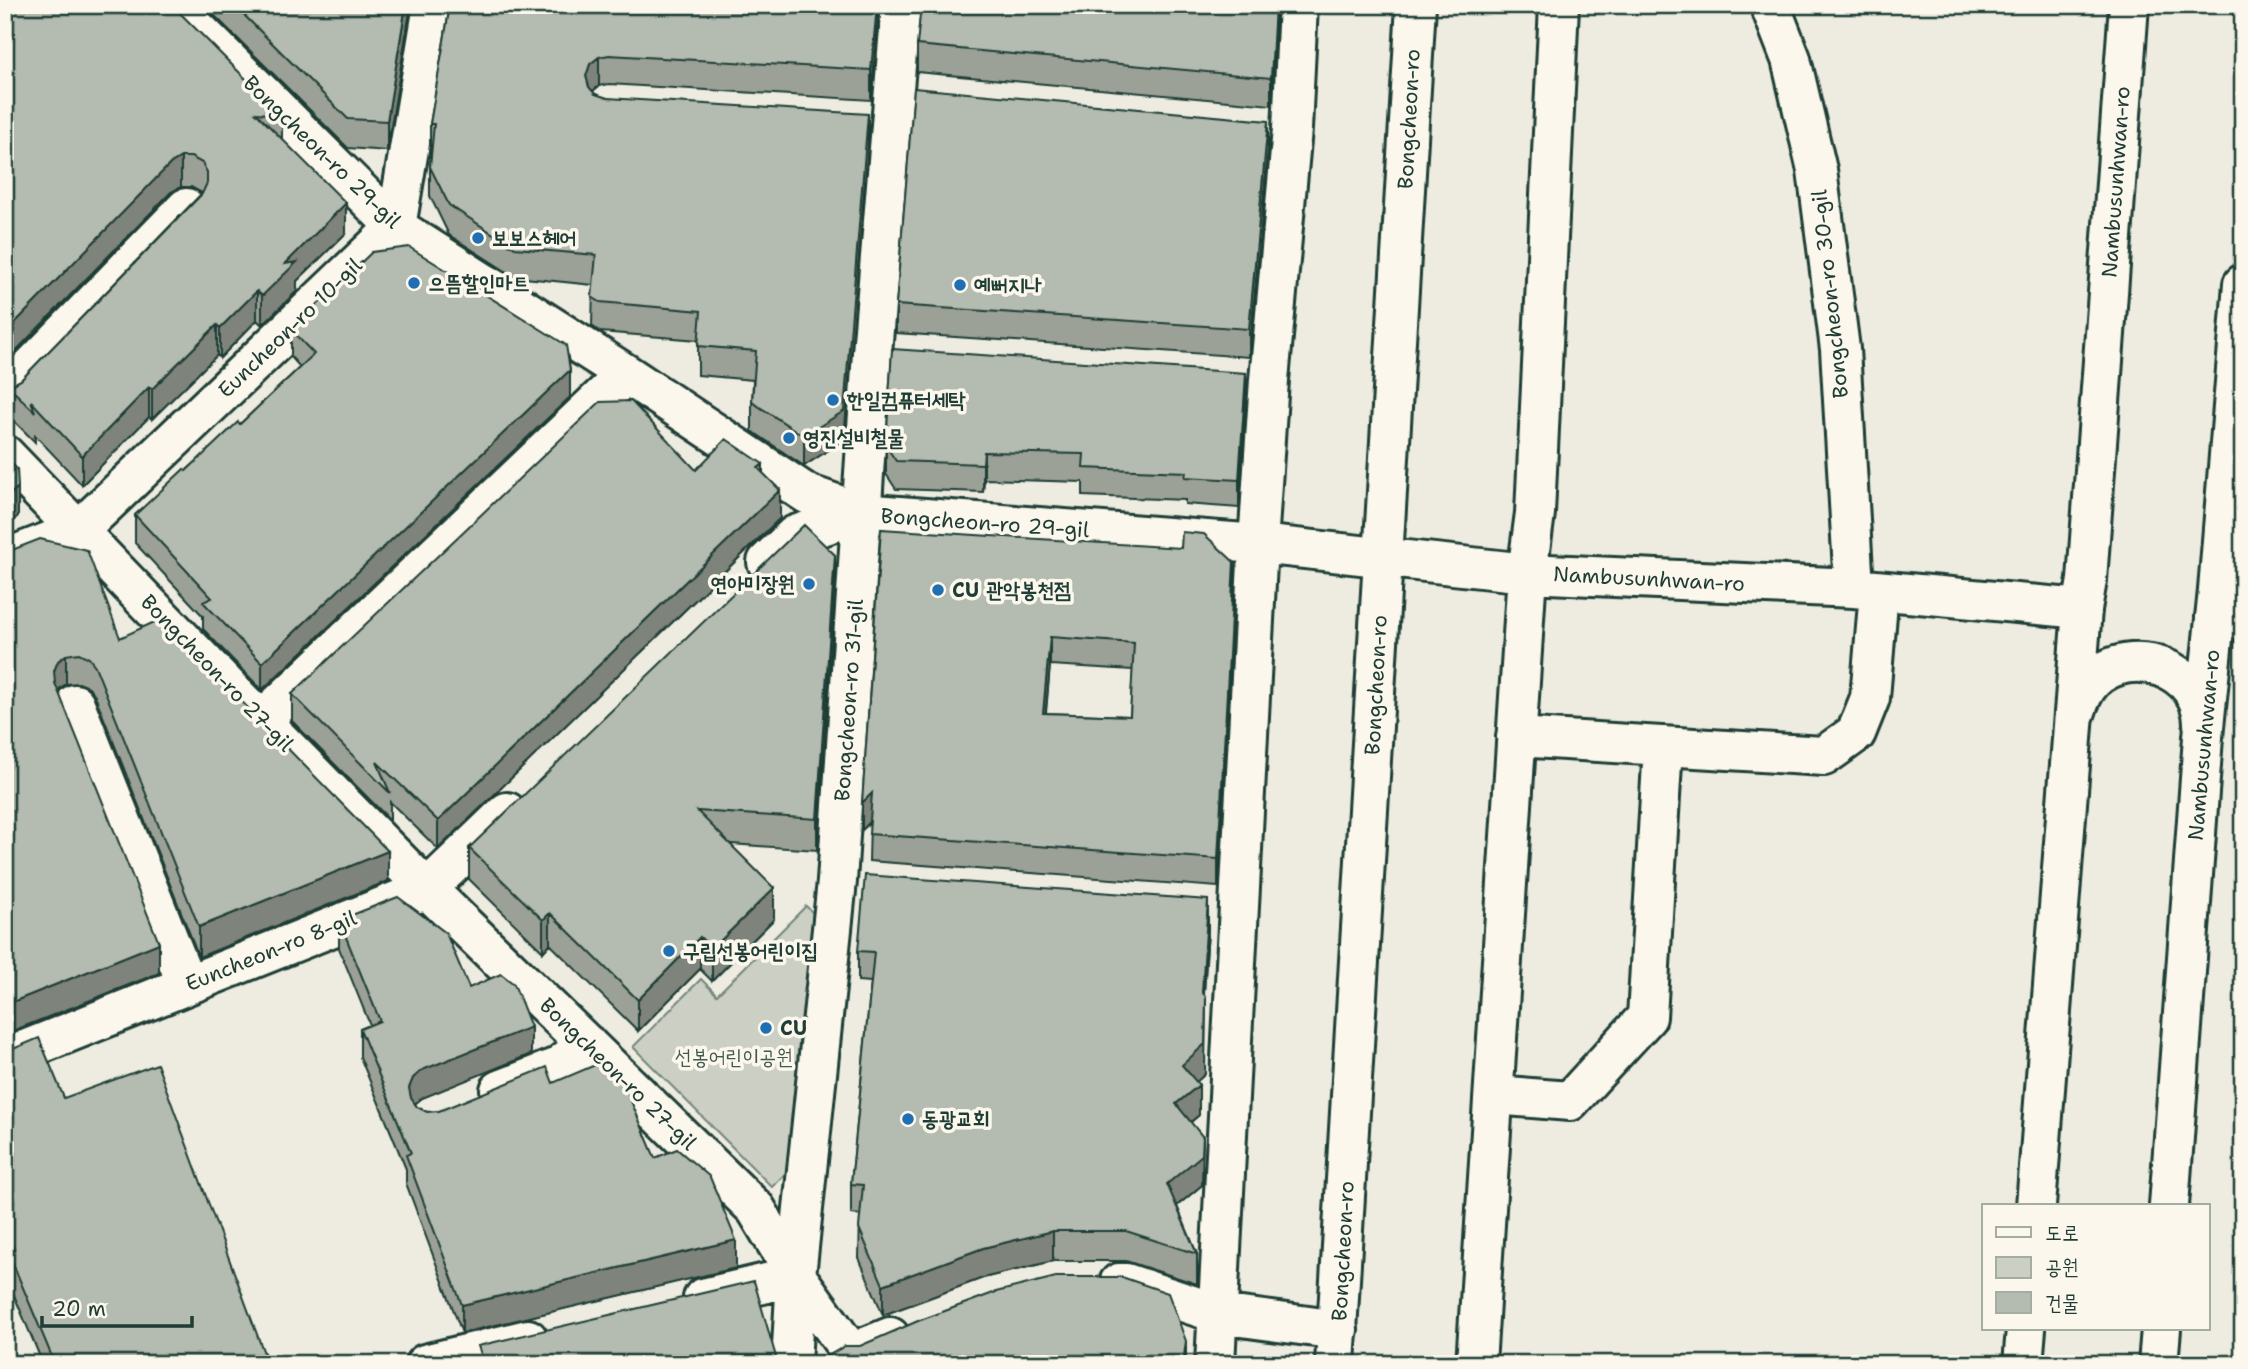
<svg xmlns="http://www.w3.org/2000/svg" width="2248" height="1369" font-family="'Shantell Sans','Poor Story',sans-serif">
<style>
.green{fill:#cbcfc4;stroke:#75867c;stroke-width:2}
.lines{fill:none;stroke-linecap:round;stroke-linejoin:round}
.minor-casing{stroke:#1f3d34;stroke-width:44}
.major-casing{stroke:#1f3d34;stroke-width:44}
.minor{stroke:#fbf7ec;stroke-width:38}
.major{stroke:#fbf7ec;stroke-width:38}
.wall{fill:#9ba197;stroke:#1f3d34;stroke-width:2;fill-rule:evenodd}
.shaded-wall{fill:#7e837b;stroke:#1f3d34;stroke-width:2}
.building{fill:#b4bbb0;stroke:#1f3d34;stroke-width:2;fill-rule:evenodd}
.poi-dot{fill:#1f6fb2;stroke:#fbf7ec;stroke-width:2.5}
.labels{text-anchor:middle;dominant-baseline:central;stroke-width:7;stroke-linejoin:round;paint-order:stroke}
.street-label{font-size:21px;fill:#1f3d34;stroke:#fbf7ec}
.poi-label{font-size:21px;font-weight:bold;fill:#1f3d34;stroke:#fbf7ec;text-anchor:start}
.park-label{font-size:21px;fill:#415a51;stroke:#fbf7ec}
</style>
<rect width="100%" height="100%" fill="#eeece1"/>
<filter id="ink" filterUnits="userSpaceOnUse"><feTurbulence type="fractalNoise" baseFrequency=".0143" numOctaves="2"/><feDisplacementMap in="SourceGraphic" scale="14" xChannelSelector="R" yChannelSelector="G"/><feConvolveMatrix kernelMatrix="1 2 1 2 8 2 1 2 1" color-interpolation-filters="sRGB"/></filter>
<g filter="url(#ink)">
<!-- green -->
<path class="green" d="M806,906l7,7 -25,258 -16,16 -139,-140 68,-68 16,16z"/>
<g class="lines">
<!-- minor casing -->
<g class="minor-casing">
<path id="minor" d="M173,5l223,222 230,147 181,120 54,19 397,31 269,29 327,15 228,21
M1770,5l21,54 26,111 23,179 14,239
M5,394l181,-186
M5,455l256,266 166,168 329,320 40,67 55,77 39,-16
M5,559l74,-29 317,-303 37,-222
M767,562l28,-27 66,-22
M2215,617l28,3
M75,704l112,281
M261,721l365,-347
M1516,737l308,19 32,-23 14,-35 9,-107
M5,1058l422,-169 80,-77
M500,1090l58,-23 29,-23
M1494,1095l76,6 77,-84 16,-271
M1119,1283h7l93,31 119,16
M703,1298l93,-22
M425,1364l103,-25
M791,1364l5,-88 41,-395 35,-528 29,-348
M1215,1364l43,-820 11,-164 23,-251 6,-124
M1476,1364l51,-791 8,-60 24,-508"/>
</g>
<!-- major casing -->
<g class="major-casing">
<path id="major" d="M2075,714c4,-13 9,-25 18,-34 39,-37 110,-11 110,44
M2036,1206l46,-597 5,-29 42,-575
M2169,1206l34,-469 15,-147 25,-306
M1335,1364l81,-1359
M2023,1364l3,-35
M2158,1364l3,-35"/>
</g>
<!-- minor -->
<use href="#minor" class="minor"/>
<!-- major -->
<use href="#major" class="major"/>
</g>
<!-- wall -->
<path class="wall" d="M5,5l277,110v24l64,94 -49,48v10l-35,34 -5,-5 -37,38 -3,-3 -65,64 -3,-2 -67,68 -47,-50v7l-24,-24v16h-6v-48h5l11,-6 181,-187 -11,-6h-10l-10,5z
M204,5h207l-24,146 -39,-3z
M450,5h429l-8,95 -262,-16 -10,2 -6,5 2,3 12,4 261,45 -24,297 -40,26 -52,-35v-29l1,-22 -55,-5v-35l-98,-8 -8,-6 1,-41 -78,-8 -66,-42 -19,-39v-29l1,-13h-1v-30z
M1276,5l-5,100 -354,-33v-27z
M1268,149l-19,208 -353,-24v-28z
M291,330l279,67 -308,293 -59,-61v-13l-68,-73v-28l105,-91 60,-57 -9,-10z
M1246,400l-7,108 -54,-4v-4l-102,-4v-14l-99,-3 -1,13 -87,-3 -10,-15v-28z
M696,470l67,4 17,44 -342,331 -48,-47v18l-98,-99v-27z
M881,529l353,61 -16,297 -349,-26 1,-38 -8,7zM1050,665l83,5 -3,46 -84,-3z
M5,551l115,87 268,243 -189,76 -104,-261 -6,-9 -10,-4 -13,1 -8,7 101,282z
M835,586l-18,264 -87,-6 44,75 -62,62 -12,-12 -62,62 -88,-87 -7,8 -74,-73v-31z
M339,920l130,68 62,66 -109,44 -7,6 2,3 10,5 12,-1 114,-28 102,75 81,110 -274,65 -56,-150v-14l-46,-112v-28l10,-4 -31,-77z
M1208,930l-4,64 1,80 -9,8 3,33 -8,7 12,45 -1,18 -25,21 20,48v30l-71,-23h-73l-70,17 -100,37 -24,-57 1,-43 -9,-1v-30l20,-202 -13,-1v-30z
M5,1050l59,48 204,266h-225l-35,-83v-16l-3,-8z"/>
<!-- shaded-wall -->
<path class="shaded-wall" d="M406,5h5l-24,146v-30z
M877,5h2l-8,95v-30z
M1275,5h1l-5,100v-27z
M599,57v29l-9,7 -4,-17 4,-12z
M868,114v29l-24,297 -40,26v-30z
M1268,121v28l-19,208v-28z
M181,157v30l-10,5 -166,170v-29l166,-170z
M346,203v30l-49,48v10l-35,34v-29l23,-32z
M257,291v29l-37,38v-30z
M217,325v30l-65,64v-30z
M570,370v27l-308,293v-27z
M1246,373v27l-7,108v-28z
M149,387v30l-67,68v-29z
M984,452v27l-1,13v-28z
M763,464v27l-5,-23z
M18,487v29l-13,12v-29z
M780,490v28l-342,331v-28z
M835,555v31l-18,264v-31z
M1234,562v28l-16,297v-28z
M1050,637v28l-7,76v-28z
M66,655v29l-8,6 -4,10v-29l4,-10z
M872,793v27l-10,10v-27z
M388,851v30l-189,76v-30z
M774,888v31l-62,62v-32z
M1208,900v30l-6,92v-30z
M550,913v31l-7,8v-32z
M700,937v32l-62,62v-31z
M159,943v30l-154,61v-29z
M1206,997l-1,77 -23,21v-30z
M531,1027v27l-109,44 -9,7 -4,11v-28l4,-10 9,-8z
M1199,1085v30l-23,19v-30z
M1203,1137l-1,48 -35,29v-30z
M1053,1231v30l-70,17 -100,37v-30l100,-37z
M736,1240v28l-274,65v-28z
M1186,1341v23h-3z"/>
<!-- building -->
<path class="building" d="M5,5h167l110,110 -26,-2 90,90 -61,61 12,-2 -35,34 -5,-5 -37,37 -3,-3 -65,64 -3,-2 -67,69 -51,-55 4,11 -26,-25 2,18 -6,-1v-18h5l11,-6 181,-186 5,-11v-11l-5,-9 -11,-6h-10l-10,6 -166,170z
M234,5h172l-19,116 -39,-2z
M450,5h427l-6,65 -262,-15 -10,2 -9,7 -4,12 3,11 6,7 12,4 261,16 -24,297 -40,25 -52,-34 4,-51 -58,-5 3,-35 -101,-9 -8,-5 4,-42 -81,-7 -66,-43 -19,-38 4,-43h-4z
M921,5h354l-4,73 -354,-33z
M914,88l354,33 -19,208 -353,-24z
M409,247l157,98 4,25 -308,293 -59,-61 9,-4 -77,-83 49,-46 2,2 52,-49 2,2 74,-70 -23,-24 81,-78z
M892,349l354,24 -7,107 -54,-3 1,-5 -103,-4 1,-14 -100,-2 -1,12 -87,-3 -10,-15z
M631,401l65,69 30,-31 37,25 -5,4 22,22 -342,331 -61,-59 13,31 -98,-99 308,-292z
M5,457l12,12 1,18 -13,12z
M804,525l31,30 -18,264 -120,-8 77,77 -62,61 -12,-12 -62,63 -88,-87 -7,7 -74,-72z
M881,529l300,19 1,-16 22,2 30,28 -16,297 -349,-25 3,-41 -10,10zM1050,637l84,6 -4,73 -87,-3z
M40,539l47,11 33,88 41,-19 227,232 -189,76 -104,-261 -6,-8 -10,-5 -13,2 -8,6 -4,10 1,12 104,260 -154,62v-454l7,-1z
M865,875l343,25 -6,92 4,5 -1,47 -23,21 17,20 -23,19 27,33 -1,18 -35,29 30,70 -71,-23h-73l-70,17 -100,37 -24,-57 4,-43 -12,-1 23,-232 -16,-1z
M398,897l48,36 23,55 32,-14 13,10 17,43 -109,43 -9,8 -4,10 2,10 6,9 10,5 12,-1 108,-44 6,16 42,-18 12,2 17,17 31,74 22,-9 33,28 26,63 -274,65 -56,-150 5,-2 -51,-124 20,-8 -41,-101z
M39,1038l25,60 93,-34 111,300h-213l-47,-112 6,-3 -9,-21v-178l8,-1z
M1056,1277h66l46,16 18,48 -3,23h-369l31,-18h15l58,-25 78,-29z
M754,1281l24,83h-321l25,-7 -4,-11z"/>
</g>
<!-- markers -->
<g class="poi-dot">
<circle cx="478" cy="238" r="7"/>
<circle cx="414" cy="283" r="7"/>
<circle cx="960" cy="285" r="7"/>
<circle cx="833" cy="400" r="7"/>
<circle cx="789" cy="438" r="7"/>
<circle cx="809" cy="584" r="7"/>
<circle cx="938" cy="590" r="7"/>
<circle cx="669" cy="951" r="7"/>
<circle cx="766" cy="1028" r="7"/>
<circle cx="908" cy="1119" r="7"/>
</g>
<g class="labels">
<!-- street labels -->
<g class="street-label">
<text transform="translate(1409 119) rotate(-87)">Bongcheon-ro</text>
<text transform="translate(322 152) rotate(44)">Bongcheon-ro 29-gil</text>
<text transform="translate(2116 182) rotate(-86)">Nambusunhwan-ro</text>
<text transform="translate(1830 294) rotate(-96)">Bongcheon-ro 30-gil</text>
<text transform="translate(290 328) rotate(-44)">Euncheon-ro 10-gil</text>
<text transform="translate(985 523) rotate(4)">Bongcheon-ro 29-gil</text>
<text transform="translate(1649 579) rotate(3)">Nambusunhwan-ro</text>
<text transform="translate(217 673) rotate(46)">Bongcheon-ro 27-gil</text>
<text transform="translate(1376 685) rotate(-87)">Bongcheon-ro</text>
<text transform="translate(849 700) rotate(-86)">Bongcheon-ro 31-gil</text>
<text transform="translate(2204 745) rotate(-85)">Nambusunhwan-ro</text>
<text transform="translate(271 951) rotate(-22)">Euncheon-ro 8-gil</text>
<text transform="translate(618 1074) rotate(44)">Bongcheon-ro 27-gil</text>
<text transform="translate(1343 1251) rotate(-87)">Bongcheon-ro</text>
</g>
<!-- poi labels -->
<g class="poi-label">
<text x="492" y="238">보보스헤어</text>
<text x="428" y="283">으뜸할인마트</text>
<text x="974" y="285">예뻐지나</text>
<text x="847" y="400">한일컴퓨터세탁</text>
<text x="803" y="438">영진설비철물</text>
<text x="795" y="584" text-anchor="end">연아미장원</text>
<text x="952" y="590">CU 관악봉천점</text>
<text x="683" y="951">구립선봉어린이집</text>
<text x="780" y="1028">CU</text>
<text x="922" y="1119">동광교회</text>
</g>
<!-- park labels -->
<g class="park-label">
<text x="734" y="1057">선봉어린이공원</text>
</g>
</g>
<!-- margin -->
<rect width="2248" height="1369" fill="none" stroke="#fbf7ec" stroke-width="28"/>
<rect x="14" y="14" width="2220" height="1341" fill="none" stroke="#1f3d34" stroke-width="2.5" filter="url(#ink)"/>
<!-- legend -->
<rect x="1982" y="1204" width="228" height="126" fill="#fbf7ec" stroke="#a3ada2" stroke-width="2"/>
<rect x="1996" y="1227" width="35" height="10" fill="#fbf7ec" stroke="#a3ada2" stroke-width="2"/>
<text x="2045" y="1240" font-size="21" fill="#1f3d34">도로</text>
<rect x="1996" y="1257" width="35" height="21" fill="#cbcfc4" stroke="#a3ada2" stroke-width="2"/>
<text x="2045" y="1274" font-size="21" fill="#1f3d34">공원</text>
<rect x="1996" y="1292" width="35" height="21" fill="#b4bbb0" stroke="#a3ada2" stroke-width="2"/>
<text x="2045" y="1310" font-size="21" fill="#1f3d34">건물</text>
<!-- scale -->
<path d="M42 1316v10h150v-10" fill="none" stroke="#1f3d34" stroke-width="3.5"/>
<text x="52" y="1316" font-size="21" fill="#1f3d34" stroke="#fbf7ec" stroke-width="5" paint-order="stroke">20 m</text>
</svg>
